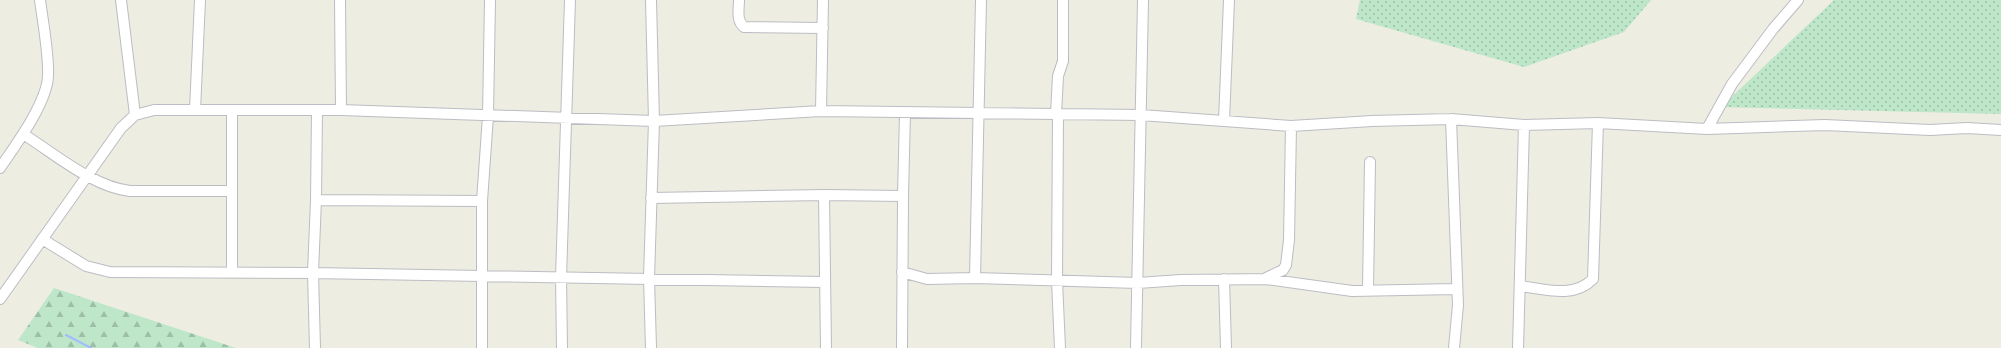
<svg xmlns="http://www.w3.org/2000/svg" width="2001" height="348" font-family="'Fira Sans Condensed',sans-serif">
<style>
.grass{fill:url(#grass-dots)}
.forest{fill:url(#forest-firs)}
.lines{fill:none;stroke-linecap:round;stroke-linejoin:round}
.stream{stroke:#a0bcff;stroke-width:2}
.minor-casing{stroke:#bcbdc4;stroke-width:12}
.minor{stroke:#fff;stroke-width:10}
</style>
<defs>
<pattern id="grass-dots" width="8" height="8" patternUnits="userSpaceOnUse"><rect width="8" height="8" fill="#bee6c9"/><path d="M2 2h.1M6 6h.1" fill="none" stroke="#9dbea7" stroke-width="1.8" stroke-linecap="round"/></pattern>
<pattern id="forest-firs" width="22" height="20" patternUnits="userSpaceOnUse"><rect width="22" height="20" fill="#bee6c9"/><path d="M5 1l3.5 6h-7zM16 11l3.5 6h-7z" fill="#9dbea7"/></pattern>
</defs>
<rect width="100%" height="100%" fill="#edede2"/>
<!-- grass -->
<path class="grass" d="M1360,0h291l-27,32 -100,35 -168,-48z
M1834,0h167v114l-280,-7z"/>
<!-- forest -->
<path class="forest" d="M54,288l182,60h-198l-20,-8z"/>
<g class="lines">
<!-- stream -->
<path class="stream" d="M66,335l25,13"/>
<!-- minor casing -->
<g class="minor-casing">
<path id="minor" d="M121,0l14,115
M340,0l1,110
M739,0c0,9 -3,21 5,27l79,1
M195,110l5,-110
M821,111l2,-111
M1056,114l2,-38 5,-15v-61
M1058,114l-1,167 3,67
M1451,119l7,186 -4,43
M1224,121l5,-121
M1707,129l118,-4 105,5 37,-2 34,2
M23,134c32,20 70,53 107,57h102
M0,168c15,-22 47,-65 48,-92 1,-22 -5,-53 -8,-76
M824,195l2,153
M651,198l173,-3 79,1
M316,200l166,1
M42,239l44,27 24,6 203,1 511,9
M902,272l25,7 48,-1 163,5 43,-3 85,-1 86,12 104,-2
M232,273v-163
M975,278l6,-278
M1266,278l17,-8 3,-5 3,-25 2,-114
M1224,279l2,69
M1520,286c25,3 53,13 73,-7l5,-156
M1368,290l2,-128
M0,299l121,-171 14,-13 19,-5h187l313,11 -3,-121
M1136,346l7,-346
M315,348l-2,-75 3,-73 1,-90
M482,348v-147l6,-85 2,-116
M562,348l-1,-71 9,-277
M651,348l-2,-70 5,-157 167,-10 320,4 150,11 81,-5 79,-2 73,6 74,-2 109,6 25,-45 41,-55 25,-29
M902,348l1,-152 2,-83
M1518,348l6,-223"/>
</g>
<!-- minor -->
<use href="#minor" class="minor"/>
</g>
</svg>
